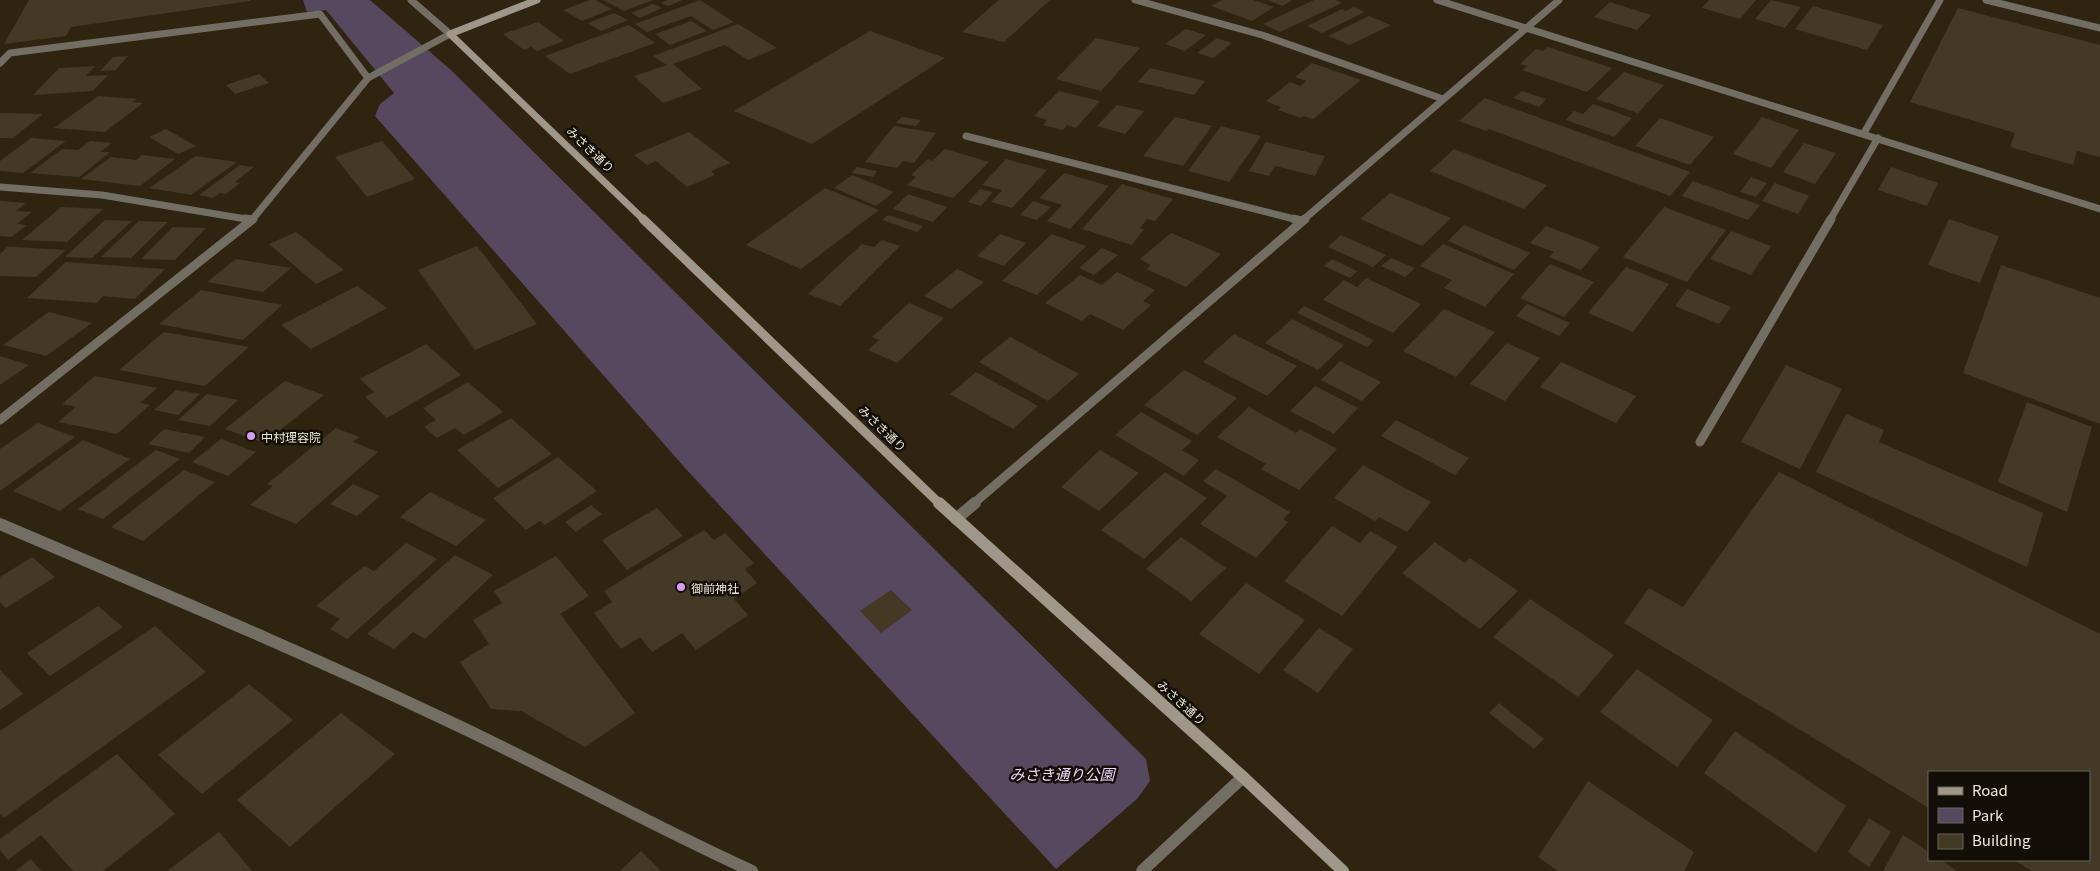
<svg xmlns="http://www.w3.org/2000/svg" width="2100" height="871" font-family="Georgia,'Noto Sans JP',serif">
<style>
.green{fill:#56485e}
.building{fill:#443924}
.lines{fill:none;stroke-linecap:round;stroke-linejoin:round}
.lane{stroke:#736e64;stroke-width:7}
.street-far2{stroke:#736e64;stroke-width:7}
.street-far1{stroke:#736e64;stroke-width:9}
.street{stroke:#736e64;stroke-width:12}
.secondary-far2{stroke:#9f9787;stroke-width:7}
.secondary-far1{stroke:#9f9787;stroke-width:9}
.secondary{stroke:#9f9787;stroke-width:12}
.poi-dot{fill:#d79bf9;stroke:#130e06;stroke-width:2}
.labels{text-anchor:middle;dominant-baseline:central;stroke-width:5;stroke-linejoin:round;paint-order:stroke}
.street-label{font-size:12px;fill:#eee8db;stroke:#130e06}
.poi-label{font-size:12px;fill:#eee8db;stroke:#130e06;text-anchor:start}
.near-park-label{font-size:15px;font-style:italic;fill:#ebd5f9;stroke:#130e06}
</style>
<rect width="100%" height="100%" fill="#2f2410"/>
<!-- green -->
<path class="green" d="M303,0h67l82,71 694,688 4,22 -13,18 -81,70 -370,-400 -311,-353 5,-12 14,-11 -68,-83 -19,2z"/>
<!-- building -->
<path class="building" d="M29,0h221v1l-179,26 -5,9 -62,8z
M590,0h5l17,9 -30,12 -19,-11z
M603,0h50l-29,11z
M667,0h16l-15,6 -7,-3z
M700,0l34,22 -21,8 -22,-14 -44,16 -12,-8z
M999,0h51l-46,42 -42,-10z
M1222,0h31l21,7 -22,14 -41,-15z
M1267,0h25l-9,6z
M1314,0h21l7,3 -62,29 -17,-8z
M1709,0h47l-16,19 -38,-11z
M1771,0l30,7 -16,21 -30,-9z
M1610,2l41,13 -14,15 -43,-13z
M653,4l9,4 -22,10 -9,-5z
M1813,6l70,19 -16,25 -72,-21z
M1354,7l11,5 -43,21 -15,-7 35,-17 4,2z
M1958,8l142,37v112l-23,-6 -4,14 -63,-18 5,-14 -105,-31z
M614,13l14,7 -27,11 -13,-8z
M1369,16l22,9 -41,20 -22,-9z
M691,21l16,10 -37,14 -15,-11z
M538,22l26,19 -27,10 -6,-4 -7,3 -21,-16z
M738,24l39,24 -29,12 -23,-15 -52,19 29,25 -39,14 -29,-27 33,-11 -14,-9z
M629,25l26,18 -85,31 -25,-18z
M1186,29l20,6 -21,16 -20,-7z
M870,31l75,27 -133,86 -78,-33z
M1096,38l44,10 -39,43 -45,-12z
M1217,38l15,5 -19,15 -16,-5z
M1548,47l64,21 -25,24 -65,-22 5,-4 -7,-2 16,-15 7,2z
M128,56l-12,14 -16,1 13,-14z
M1312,63l49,17 -48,39 -9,-3 -3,2 -23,-8 3,-3 -15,-6 24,-19 10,4 6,-5 -11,-4z
M95,66l-9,10 22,-1 -15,16 -60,4 26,-27z
M1150,68l55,13 -11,14 -56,-13z
M1624,72l40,13 -26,28 -42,-14z
M259,74l10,9 -34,11 -9,-9z
M1059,91l41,10 -24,27 -9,-3 -4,5 -20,-5 4,-5 -13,-4z
M1522,91l24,8 -7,8 -26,-9z
M98,96l39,3 -6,3 12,1 -38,29 -51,-4z
M1485,98l27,10 178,64 -20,24 -181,-67 -3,2 -27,-10z
M1593,104l39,14 -18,19 -48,-17 8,-9 9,3z
M1117,105l27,6 -19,23 -28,-8z
M0,113l43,1 -30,24h-13z
M902,117l19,3 -5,6 -20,-3z
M1175,117l37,9 -29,40 -40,-10z
M1762,117l37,13 -28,38 -38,-14z
M1660,118l54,19 -24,28 -55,-19z
M894,126l42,7 -22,30 -11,-2 -6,7 -32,-6z
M1221,126l40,10 -32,46 -41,-11z
M166,129l30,17 -18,8 -29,-17z
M689,132l41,31 -19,8 4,4 -28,12 -31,-26 -9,4 -13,-10z
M31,138l35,3 -43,32 -23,-2v-10z
M90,141l22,2 -12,9h10l-31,25 -49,-4 32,-24 16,1z
M382,141l33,38 -48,18 -32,-40z
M1266,142l20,5 39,9 -10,20 -40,-10 -6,10 -20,-5z
M1804,143l32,10 -21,31 -32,-12z
M945,149l44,13 -36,36 -46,-13 9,-8 -5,-2 17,-16 4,2z
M1454,149l93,36 -23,24 -94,-38z
M142,155l33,4 -35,27 -59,-7 30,-22 25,3z
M196,156l41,6 -46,33 -42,-7z
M1006,159l41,11 -35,38 -21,-6 11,-12 -20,-5z
M240,165l14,2 -19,15 5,1 -14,11 -6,-1 -7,5 -14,-3z
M857,167l20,4 -4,6 -21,-4z
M1891,167l47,16 -11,23 -49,-16z
M1064,173l45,13 -39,43 -23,-8 15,-16 -23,-7z
M852,175l42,17 -18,14 -42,-18z
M1751,177l16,6 -11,14 -16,-5z
M1693,181l67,24 -12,15 -66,-24z
M1775,183l34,13 -11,18 -36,-13z
M1122,184l51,15 -18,22 -8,-2 -7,9 4,1 -12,16 -50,-16z
M825,188l54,22 -78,59 -55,-24z
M980,189l13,3 -12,14 -13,-4z
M1390,193l61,25 -29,28 -62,-27z
M908,194l39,13 -14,15 -40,-13z
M0,201l26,2 -10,8 16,1 -15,12 10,1 -16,12 -11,-1z
M1033,201l18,6 -14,13 -17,-5z
M61,207l42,2 -36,33 -45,-2z
M1664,207l62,23 -39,52 -64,-25z
M888,215l35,11 -6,6 -35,-12z
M1949,219l50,17 -19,47 -52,-18z
M105,220l27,1 -40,37 -27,-1z
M139,221l29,1 -37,36 -30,-1z
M1464,225l66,28 -16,17 -66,-29z
M1546,226l24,9 30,12 -19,23 -32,-13 5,-5 -24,-9z
M173,227l33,1 -31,32 -34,-1z
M1731,231l40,15 -20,29 -41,-16z
M296,232l48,38 -28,14 -47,-40z
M1171,233l50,21 -35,33 -40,-18 5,-4 -11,-6z
M1000,234l26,9 -22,23 -27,-10z
M1052,234l34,12 -49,49 -35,-14z
M1341,235l45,20 -13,12 -45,-20z
M882,240l18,6 -60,60 -32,-12 54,-50 12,3z
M1443,244l31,13 40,17 -29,33 -41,-19 8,-8 -32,-14z
M477,246l60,78 -62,26 -57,-80z
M7,247h7l52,3 -30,27 -36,-1v-22z
M1102,248l16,7 -24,20 -15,-7z
M1391,258l24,10 -10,9 -24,-11z
M236,259l55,9 -28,24 -56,-10z
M1332,259l25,12 -7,7 -26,-12z
M66,262l69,5 30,2 -30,30 -32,-3 -6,7 -70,-5z
M1550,264l44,18 -30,35 -44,-19z
M2001,265l99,33v126l-137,-51z
M1626,267l43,17 -36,48 -45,-19z
M957,269l27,13 -33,27 -27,-13z
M1117,272l38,18 -12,11 8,4 -28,25 -33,-16 -8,7 -37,-18 35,-28 22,10z
M1366,278l55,26 -28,29 -70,-33 21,-20 13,7z
M357,286l30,22 -76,41 -30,-24z
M1687,289l44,18 -12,17 -44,-18z
M201,290l81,15 -39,35 -84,-16z
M909,303l35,15 -47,45 -29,-13 11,-10 -7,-3z
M1527,304l43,19 -11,13 -43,-20z
M1304,306l70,34 -7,7 -70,-34z
M1444,309l51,23 -39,45 -53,-26z
M49,312l43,11 -46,33 -43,-11z
M1292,319l52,26 -26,25 -53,-27z
M164,332l85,15 -44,39 -86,-16z
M1234,334l63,32 -30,30 -64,-34z
M1010,337l69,37 -31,27 -69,-39z
M1507,343l33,15 -35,43 -35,-17z
M426,344l35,31 -74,43 -22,-21 9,-5 -14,-13z
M0,356l29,9 -29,20z
M1340,361l41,21 -19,19 -41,-21z
M1561,362l75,34 -20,27 -76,-36z
M1786,365l56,24 -42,80 -59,-27z
M1184,370l53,28 -40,37 -53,-30z
M976,372l62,34 -25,23 -63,-35z
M95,376l62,12 -17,15 10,2 -33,29 -59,-12 18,-15 -14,-3z
M285,381l39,14 -60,48 -39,-14z
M468,382l35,30 -39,23 -9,-7 -18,10 -13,-11 12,-7 -13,-12z
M1315,386l43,22 -24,26 -44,-23z
M176,390l24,4 -22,21 -24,-5z
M207,394l31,6 -28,26 -32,-6z
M2027,402l65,25 -25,85 -69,-30z
M1249,407l47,26 4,-4 37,20 -38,41 -38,-21 5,-5 -49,-27z
M1141,412l51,29 -10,9 17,10 -15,16 -69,-41z
M1846,414l38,16 -5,12 164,71 -16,54 -211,-95z
M511,418l41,36 -54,34 -41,-38z
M1396,420l73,38 -14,17 -74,-39z
M38,423l37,14 -75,54v-42z
M336,428l23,9 -6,5 25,10 -82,72 -46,-19 23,-19 -6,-2z
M164,429l41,8 -16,16 -41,-9z
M221,439l35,13 -28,24 -36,-14z
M83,440l47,19 -70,52 -47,-20z
M156,450l24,9 -77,60 -25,-10z
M1100,450l39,23 -40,38 -38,-24z
M558,457l39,34 -52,34 -5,-4 -14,9 -33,-32z
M1363,465l68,37 -24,30 -28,-15 -4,4 -41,-23z
M1216,469l74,43 -7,7 5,3 -32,36 -56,-34 27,-28 -24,-15z
M184,470l31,12 -72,59 -32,-14z
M1165,472l42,26 -63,61 -43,-29z
M1779,472l321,162v237h-68l-18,-11h75v-88h-160v36l-305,-185 25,-35 34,19z
M353,484l27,12 -23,20 -27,-12z
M430,492l56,28 -30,26 -56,-29z
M591,505l11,9 -26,18 -11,-10z
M657,508l26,28 -56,34 -25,-30z
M1332,526l28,17 10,-12 28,16 -56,69 -58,-35z
M704,530l10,10 11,-7 29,30 -9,6 12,14 -23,16 14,16 -52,35 -14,-17 -30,19 -12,-15 -19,12 -27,-36 18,-11 -8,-11z
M1181,537l45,31 -35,33 -45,-32z
M1435,542l30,21 5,-5 48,33 -38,38 -78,-56z
M406,543l31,16 -90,80 -17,-10 10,-10 -24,-13 48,-40 10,5z
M455,555l38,20 -68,64 -12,-7 -19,17 -27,-15z
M556,556l33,40 -29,18 75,99 -50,34 -64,-36 -30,-2 -31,-47 29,-18 -16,-24 29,-17 -8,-12z
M32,557l23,20 -49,31 -6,-6v-25z
M1246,583l59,37 -46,54 -60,-40z
M891,590l21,20 -31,23 -21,-22z
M1530,599l84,56 -36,42 -85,-60z
M98,606l25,21 -73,49 -23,-23z
M155,626l51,46 -202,146 -4,-4v-83z
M1319,628l34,21 -35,44 -35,-23z
M1637,669l76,51 -36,47 -77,-55z
M0,670l23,24 -23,16z
M249,684l44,36 -91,74 -44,-39z
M1499,703l45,36 -10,10 -45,-36z
M341,713l54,41 -105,93 -53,-47z
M1735,731l111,75 -30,47 -112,-80z
M117,754l58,60 -72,57h-30l-32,-36 -33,25 -8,-10v-11z
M1588,781l106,71 -10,19h-126l-20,-14z
M1869,818l22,14 -22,35 -21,-15z
M219,832l33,39h-85l33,-25z
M1903,835l26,17v8h12l16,11h-74z
M641,851l20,20h-41z
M31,859l10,12h-26z"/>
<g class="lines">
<!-- lane -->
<path class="lane" d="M1986,0l114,28
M1864,133l76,-133"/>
<!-- street-far2 -->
<path class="street-far2" d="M1135,0l127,35 181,64
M1437,0l663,209
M0,63l10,-10 310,-39 48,64
M966,136l332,84
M0,187l102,8 150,25
M252,220l116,-142 82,-44 -39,-34
M1303,220l256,-220
M1830,220l48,-82"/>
<!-- street-far1 -->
<path class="street-far1" d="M245,219l7,1
M1294,219l8,2
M0,420l253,-201
M1700,442l131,-223
M973,504l332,-285"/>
<!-- street -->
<path class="street" d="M956,519l19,-16
M0,524c149,64 299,126 446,196 103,48 202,104 306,151
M1142,871l101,-94"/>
<!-- secondary-far2 -->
<path class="secondary-far2" d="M537,0l-87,34 194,186"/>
<!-- secondary-far1 -->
<path class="secondary-far1" d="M643,219l297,285"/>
<!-- secondary -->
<path class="secondary" d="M939,503l304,274 100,94"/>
</g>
<!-- markers -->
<g class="poi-dot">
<circle cx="251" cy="436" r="5"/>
<circle cx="681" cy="587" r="5"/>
</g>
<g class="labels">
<!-- street labels -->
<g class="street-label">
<text transform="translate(591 149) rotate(44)">みさき通り</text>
<text transform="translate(883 428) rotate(44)">みさき通り</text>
<text transform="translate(1182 702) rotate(42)">みさき通り</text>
</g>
<!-- poi labels -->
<g class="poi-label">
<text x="261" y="436">中村理容院</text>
<text x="691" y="587">御前神社</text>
</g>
<!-- near-park labels -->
<g class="near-park-label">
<text x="1062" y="773">みさき通り公園</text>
</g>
</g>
<!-- legend -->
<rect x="1928" y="771" width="162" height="90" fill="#130e06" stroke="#6b655b"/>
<rect x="1938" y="787" width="25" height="8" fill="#9f9787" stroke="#6b655b"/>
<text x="1972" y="796" font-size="15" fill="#eee8db">Road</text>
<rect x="1938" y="808" width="25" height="15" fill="#56485e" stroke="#6b655b"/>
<text x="1972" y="821" font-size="15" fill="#eee8db">Park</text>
<rect x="1938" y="834" width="25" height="15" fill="#443924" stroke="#6b655b"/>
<text x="1972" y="846" font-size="15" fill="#eee8db">Building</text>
</svg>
